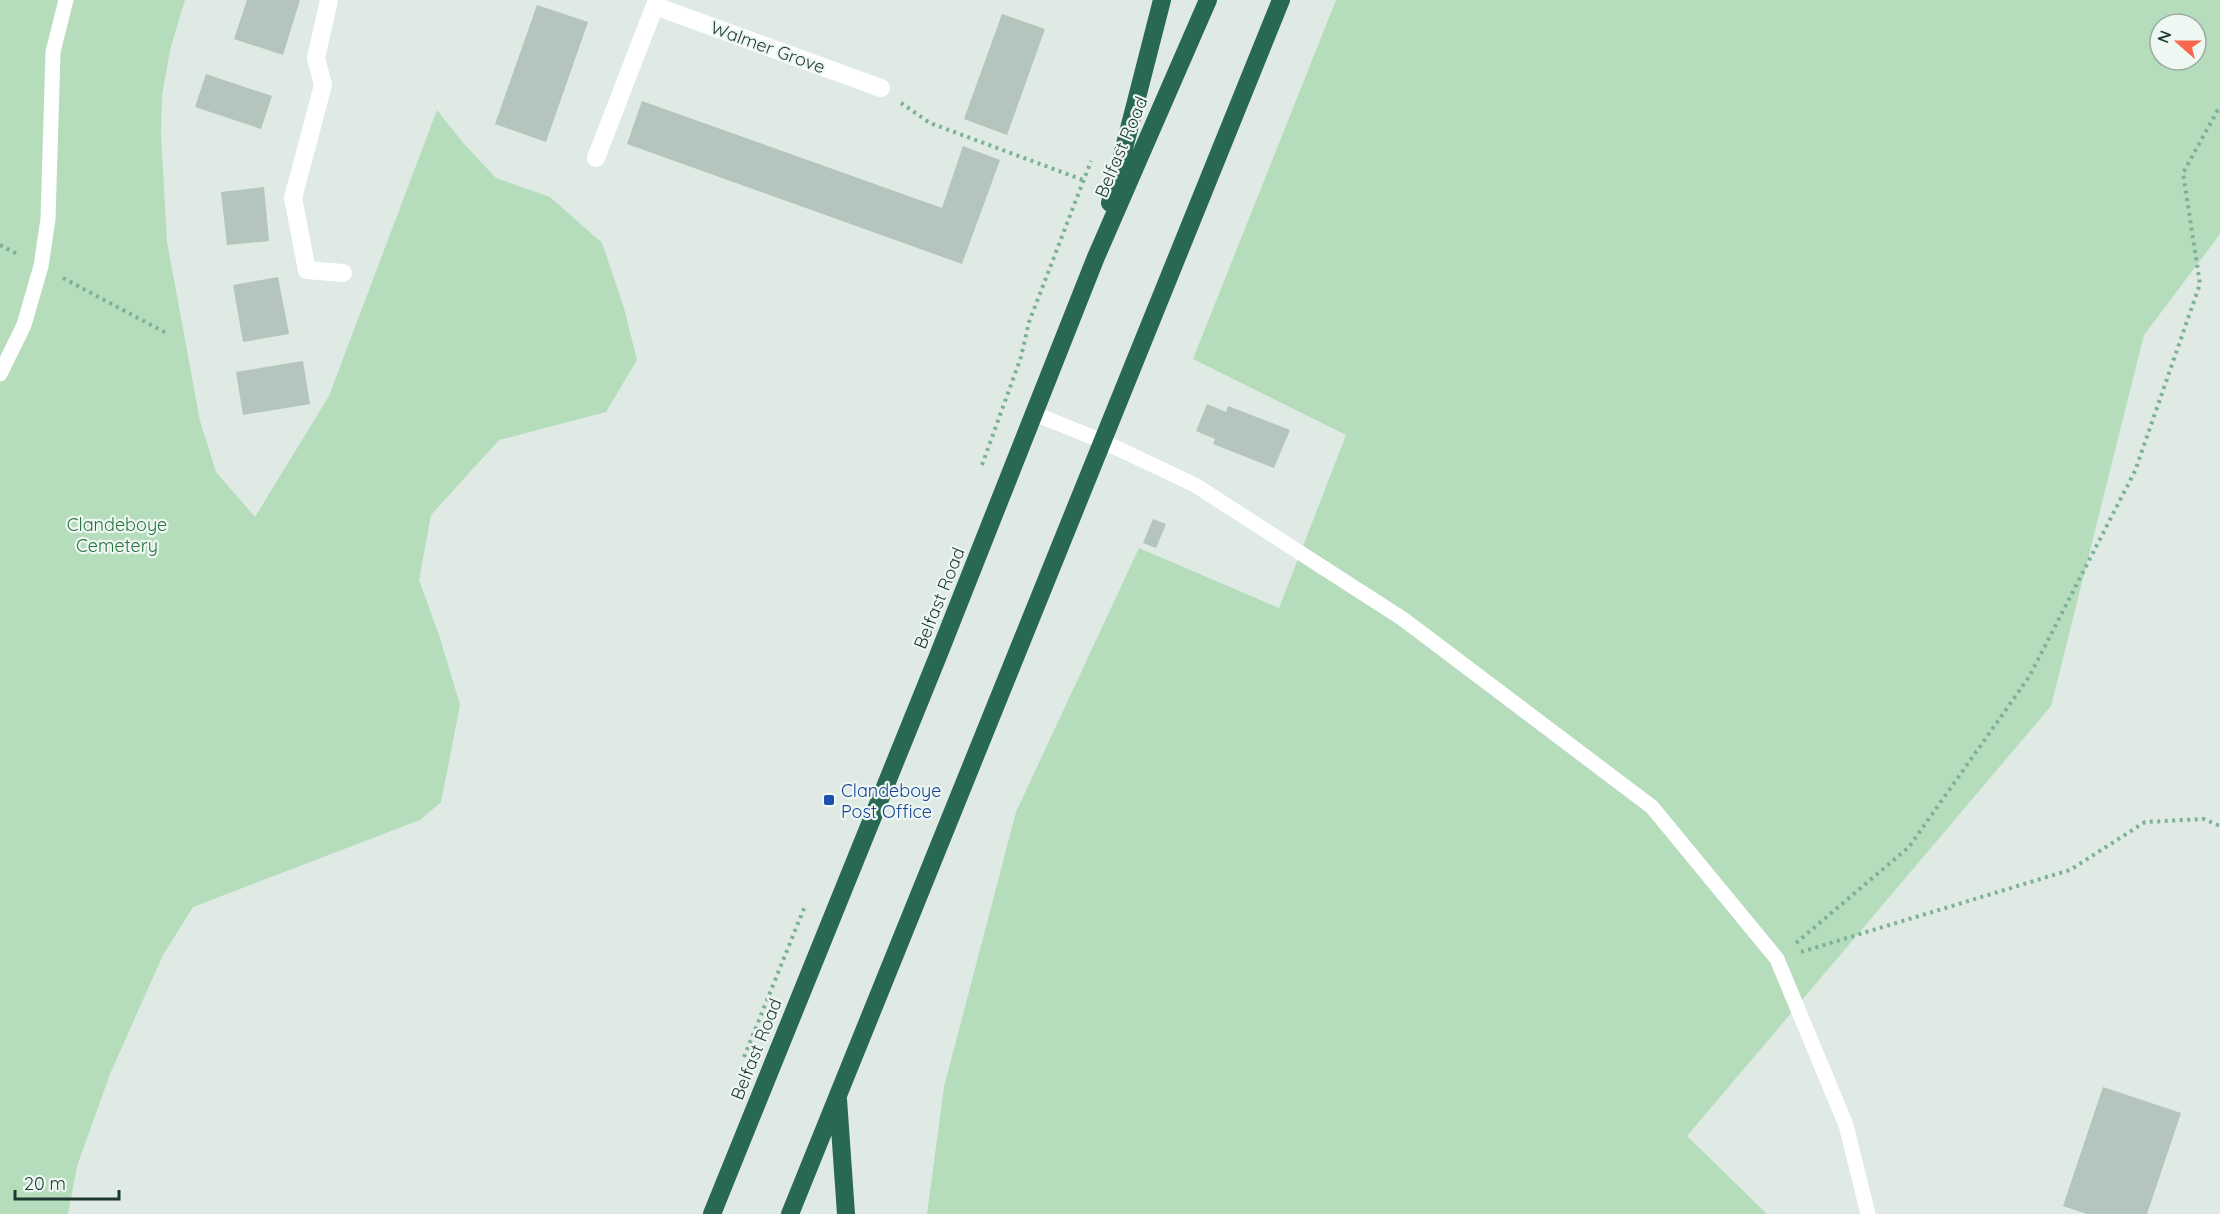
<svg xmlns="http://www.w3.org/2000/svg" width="2220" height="1214" font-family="Quicksand,sans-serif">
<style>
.green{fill:#b5ddbc;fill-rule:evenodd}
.building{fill:#b3c5bc}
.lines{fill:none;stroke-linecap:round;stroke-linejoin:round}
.path{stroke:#7cb09a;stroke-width:4;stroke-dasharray:3 4.5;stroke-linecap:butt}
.lane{stroke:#fff;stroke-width:15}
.street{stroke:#fff;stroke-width:18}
.highway{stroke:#296855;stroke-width:18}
.transit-dot{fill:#1a4fb4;stroke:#eef7f2;stroke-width:2}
.labels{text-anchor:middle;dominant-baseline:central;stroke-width:4.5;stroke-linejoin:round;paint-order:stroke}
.street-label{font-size:18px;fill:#1e3a30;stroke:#eef7f2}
.park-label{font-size:18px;fill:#27733d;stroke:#eef7f2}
.transit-label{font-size:18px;fill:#164399;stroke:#eef7f2;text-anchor:start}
</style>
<rect width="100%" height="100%" fill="#deeae3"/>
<!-- green -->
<path class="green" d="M0,0h185l-15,50 -8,46 -1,38 6,108 33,179 16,51 39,45 74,-121 108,-286 27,34 32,34 54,19 52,46 22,65 13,52 -31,52 -107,28 -68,75 -12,65 20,55 21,70 -19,97 -21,18 -227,87 -30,48 -53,119 -33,92 -9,48h-68z
M1336,0h884v234l-76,101 -93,371 -364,430 80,78h-840l17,-127 72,-275 123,-264 140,60 67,-173 -153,-76zM2160,24h36v36h-36z"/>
<!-- building -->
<path class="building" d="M247,0h53l-17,55 -49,-16z
M537,5l51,17 -42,120 -51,-18z
M1002,14l43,15 -38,106 -43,-16z
M206,74l66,22 -11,33 -66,-22z
M642,101l300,107 21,-62 37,14 -38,104 -335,-120z
M264,187l5,54 -42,4 -6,-53z
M278,277l11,57 -46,8 -10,-57z
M303,361l7,43 -67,11 -7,-43z
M1207,404l19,8 2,-6 62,24 -16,38 -61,-24 2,-5 -19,-8z
M1153,519l13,5 -10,24 -13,-5z
M2103,1087l78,26 -34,101h-60l-24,-8z"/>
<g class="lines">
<!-- path -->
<path class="path" d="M901,103l29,20 153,57
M0,245l19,10
M63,278l105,56
M982,465l39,-108 8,-35 62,-161
M1796,943l113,-96 120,-170 106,-206 65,-187 -17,-111 37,-67
M1801,952l269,-82 75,-48 59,-3 16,7
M744,1057l61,-151"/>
<!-- lane -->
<path class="lane" d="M0,374l24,-49 17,-59 7,-47 5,-167 13,-52
M1035,414l67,27 93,44 208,134 249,188 125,152 69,166 22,89"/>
<!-- street -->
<path class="street" d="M329,0l-13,58 7,27 -30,113 14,72 36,3
M655,6l226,82
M596,158l61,-158"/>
<!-- highway -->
<path class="highway" d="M1110,203l52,-203
M838,1099l8,115
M712,1214l226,-558 158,-399 112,-257
M790,1214l491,-1214"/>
</g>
<!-- markers -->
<rect class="transit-dot" x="823" y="794" width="12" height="12" rx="3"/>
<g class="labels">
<!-- street labels -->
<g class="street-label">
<text transform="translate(768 47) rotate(20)">Walmer Grove</text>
<text transform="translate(1121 147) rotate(-67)">Belfast Road</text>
<text transform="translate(939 598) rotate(-68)">Belfast Road</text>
<text transform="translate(756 1049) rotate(-68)">Belfast Road</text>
</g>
<!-- park labels -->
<g class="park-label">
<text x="117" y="524">Clandeboye<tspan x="117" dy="21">Cemetery</tspan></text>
</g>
<!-- transit labels -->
<g class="transit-label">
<text x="841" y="790">Clandeboye<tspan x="841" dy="21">Post Office</tspan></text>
</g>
</g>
<!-- north arrow -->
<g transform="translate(2178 42) rotate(291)"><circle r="28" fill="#eef7f2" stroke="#9baba4" stroke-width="1.5"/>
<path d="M0-4.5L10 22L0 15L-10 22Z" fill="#f9674d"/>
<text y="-9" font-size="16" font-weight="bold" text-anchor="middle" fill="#1e3a30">N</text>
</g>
<!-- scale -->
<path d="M15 1190v9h104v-9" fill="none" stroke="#1e3a30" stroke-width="3"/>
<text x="24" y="1190" font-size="18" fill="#1e3a30" stroke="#eef7f2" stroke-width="4.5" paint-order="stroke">20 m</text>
</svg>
